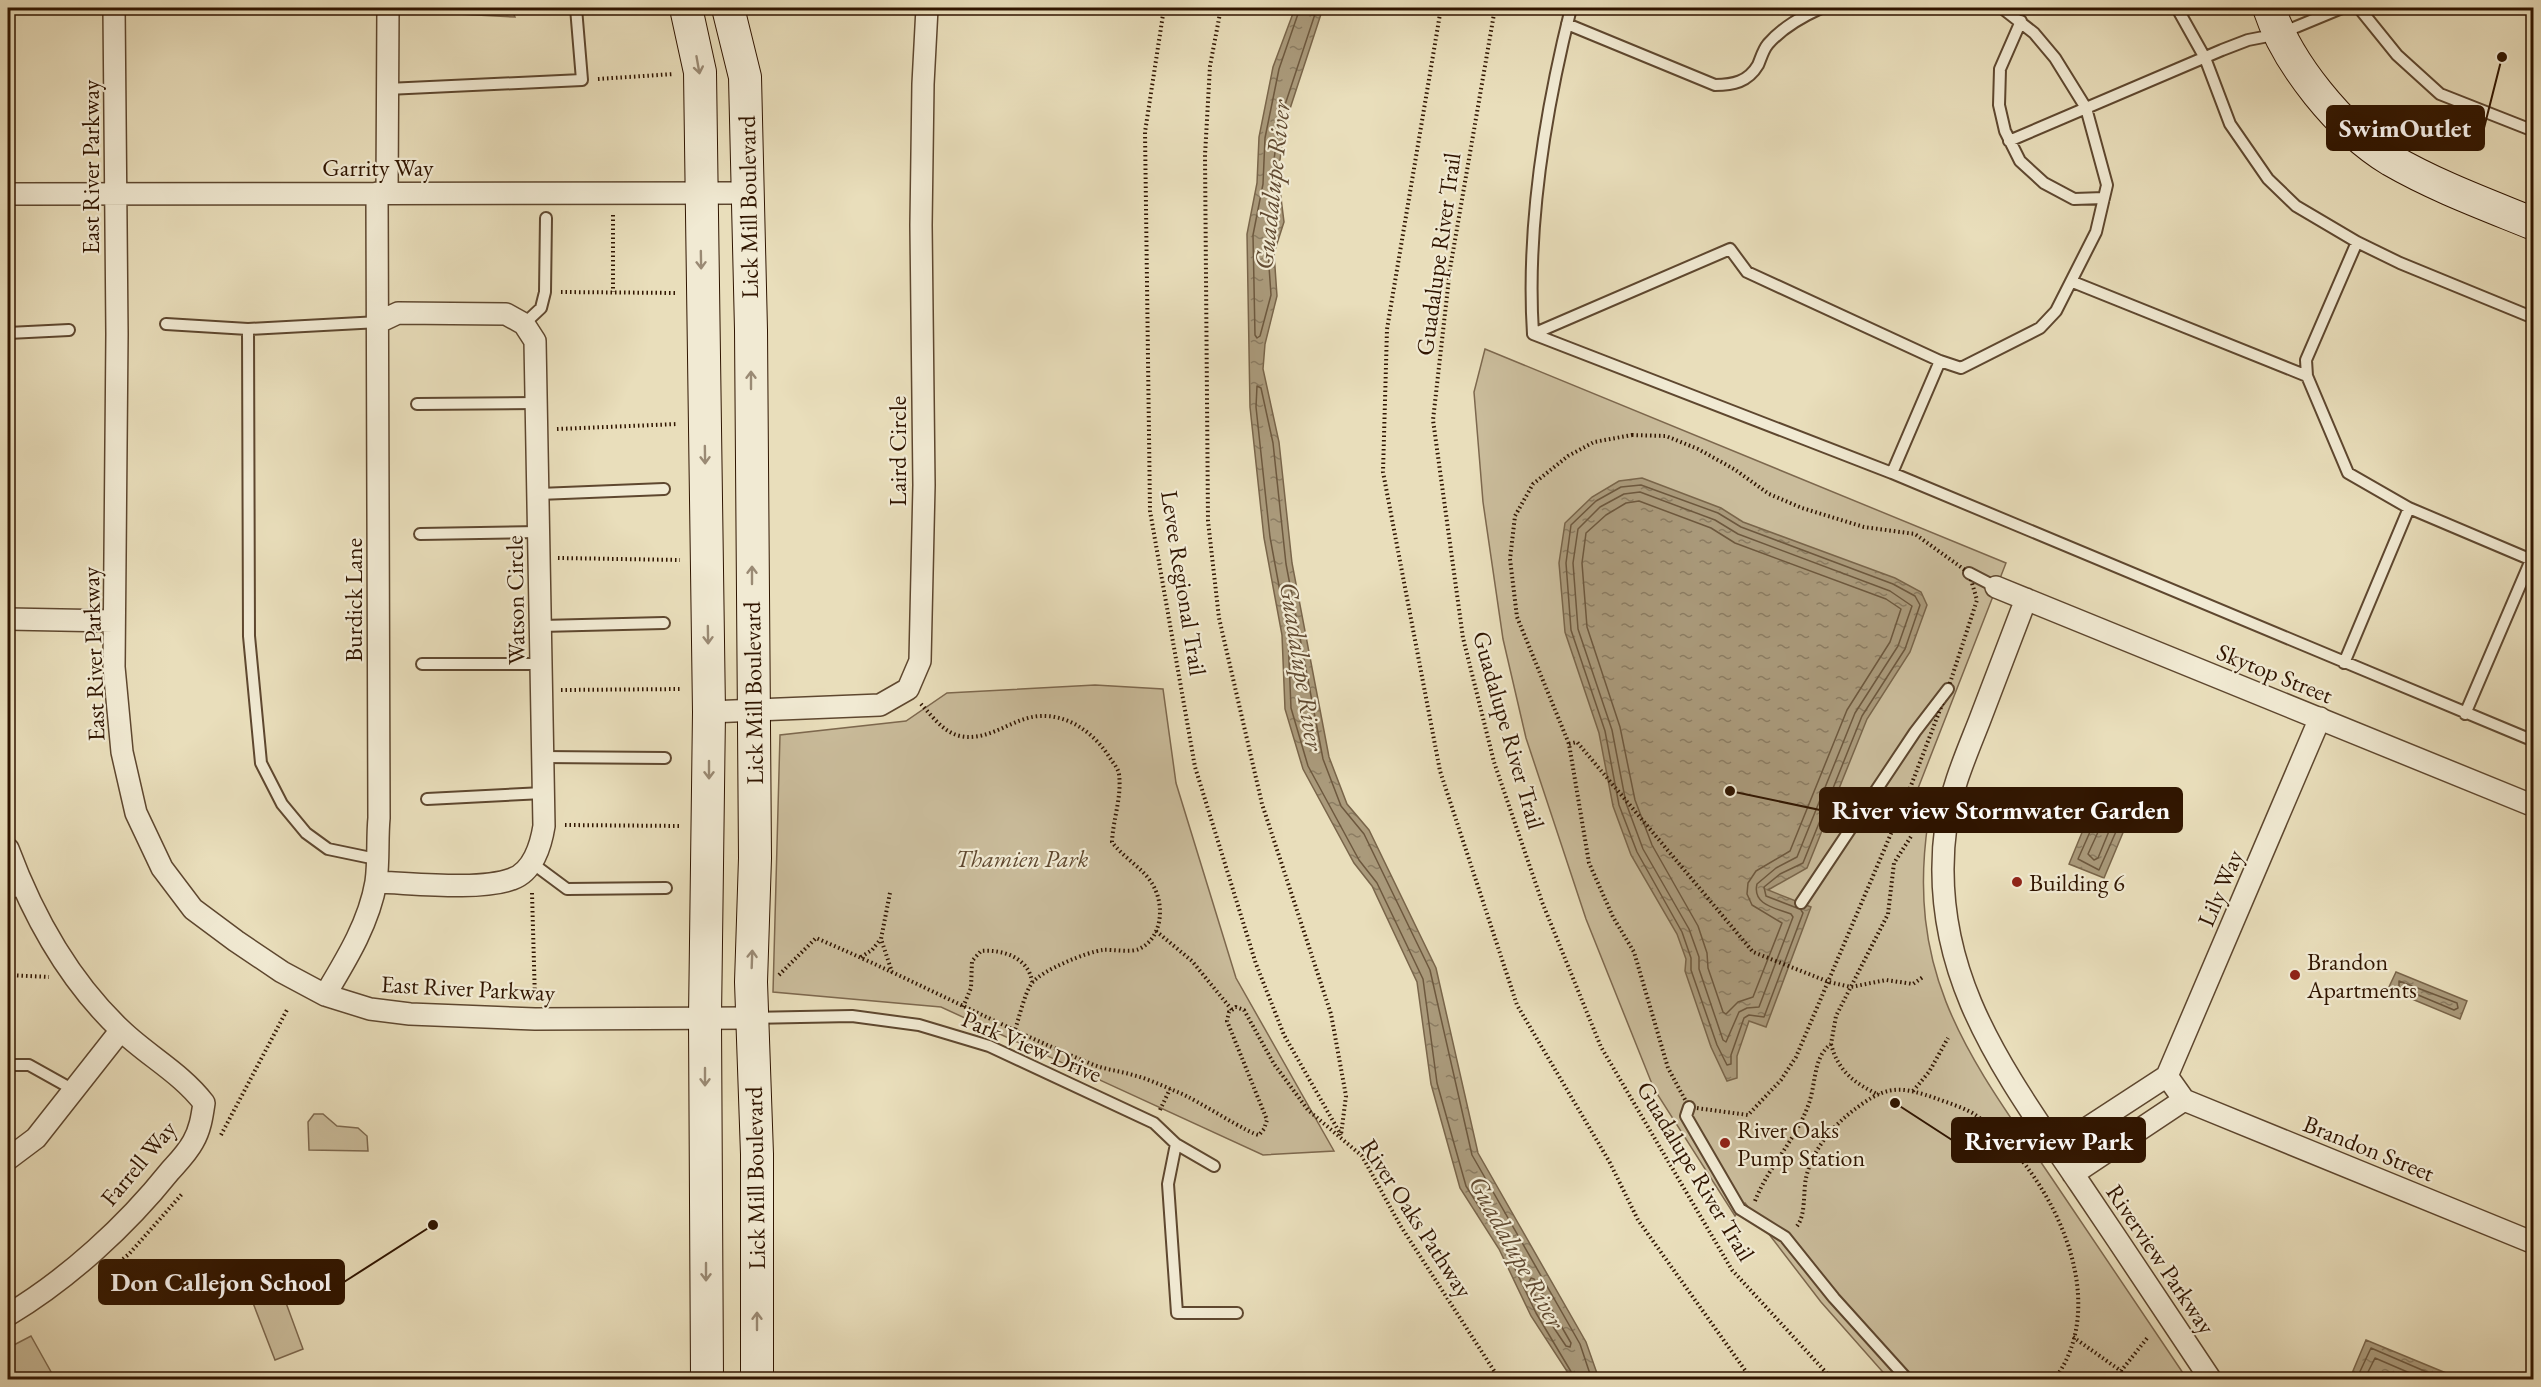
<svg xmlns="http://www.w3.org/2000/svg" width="2541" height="1387" font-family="'EB Garamond',serif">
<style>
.grass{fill:url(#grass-dots);stroke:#7d684e;stroke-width:1.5}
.green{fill:#cabc9b;stroke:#7d684e;stroke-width:1.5}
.water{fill:url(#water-ripples);stroke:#79654a;stroke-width:1.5}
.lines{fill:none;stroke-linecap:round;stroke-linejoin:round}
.shore{stroke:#6d583e;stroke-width:1.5}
.lane-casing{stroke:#5e472f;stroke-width:14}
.street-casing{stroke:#5e472f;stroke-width:24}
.secondary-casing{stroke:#301500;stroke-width:34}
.path{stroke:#301500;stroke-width:4;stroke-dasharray:1.5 3;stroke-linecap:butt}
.lane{stroke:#f1ead3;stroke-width:10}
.street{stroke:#f1ead3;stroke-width:21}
.secondary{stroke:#f1ead3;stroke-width:32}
.oneway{stroke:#9a8a74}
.poi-dot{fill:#8f2418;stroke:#f1ead3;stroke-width:2}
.labels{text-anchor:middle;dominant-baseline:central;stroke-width:4.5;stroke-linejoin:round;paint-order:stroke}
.street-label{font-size:24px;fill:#301500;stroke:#f1ead3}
.park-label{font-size:24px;font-style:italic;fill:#5e472e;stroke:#f1ead3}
.poi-label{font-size:24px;fill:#301500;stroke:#f1ead3;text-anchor:start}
.water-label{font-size:26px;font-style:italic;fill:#614a31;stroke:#f1ead3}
.leader{fill:none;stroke:#301500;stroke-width:2}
.callout-dot{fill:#301500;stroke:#f1ead3;stroke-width:2}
.callout{fill:#301500;stroke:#301500;stroke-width:2}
.callout-label{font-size:26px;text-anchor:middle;font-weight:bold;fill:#fff}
</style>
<defs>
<pattern id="grass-dots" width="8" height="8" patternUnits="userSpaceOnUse" patternTransform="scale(1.5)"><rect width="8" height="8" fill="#cabc9b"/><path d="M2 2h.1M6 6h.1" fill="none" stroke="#aea184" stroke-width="1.8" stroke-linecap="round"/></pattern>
<pattern id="water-ripples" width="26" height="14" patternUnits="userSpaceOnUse" patternTransform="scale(1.5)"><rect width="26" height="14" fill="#aa9a7b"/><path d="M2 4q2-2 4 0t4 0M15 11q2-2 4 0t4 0" fill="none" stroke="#8b7c62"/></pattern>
</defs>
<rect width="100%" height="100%" fill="#e9debb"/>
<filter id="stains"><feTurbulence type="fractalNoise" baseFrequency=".00333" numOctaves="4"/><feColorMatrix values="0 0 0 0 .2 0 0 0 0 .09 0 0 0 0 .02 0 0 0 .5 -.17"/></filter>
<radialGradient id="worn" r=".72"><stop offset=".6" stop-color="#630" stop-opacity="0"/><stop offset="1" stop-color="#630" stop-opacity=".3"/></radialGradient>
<!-- grass -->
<path class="grass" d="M419,8h92l4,9 -96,-5z"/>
<!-- green -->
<path class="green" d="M1485,349l521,214 -98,251 20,8c-23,158 44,238 127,361 44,66 88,131 132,196h-298l-68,-77 -76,-99 -10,13 -81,-127 -68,-170 -60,-181 -23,-99 -20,-137 -9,-110z
M1095,685l68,4 13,94 60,195 98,173 -71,4 -322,-148 -168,-15 7,-257 126,-14 41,-28z
M314,1114h9l14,12 21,2 9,8 1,15 -59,-1 -1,-28z
M282,1292l21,57 -28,11 -22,-57z
M31,1336l24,43h-47v-31z"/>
<!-- water -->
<path class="water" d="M1295,8h28l-38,116 -7,50 6,48 -10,31 3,43 -12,48 -2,25 16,73 13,121 37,194 18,47 22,26 67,138 42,185 108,189 13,37h-27l-41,-63 -32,-67 -39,-61 -29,-104 -14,-102 -45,-96 -18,-23 -51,-94 -18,-60 -3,-74 -18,-97 -14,-131 -3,-173 10,-51 2,-46 14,-70z
M1642,478l79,30 22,14 152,56 26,14 6,13 -17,47 -43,67 -60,149 -39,22 43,17 -45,120 -17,-6 -12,35v22l-10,3 -16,-34 -26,-76 1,-12 -9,-25 -46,-79 -18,-49 -14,-73 -34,-101 -6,-69 6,-40 27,-26 27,-16z
M2100,789l35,15 -31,74 -35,-14z
M2396,972l71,29 -7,18 -72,-30z
M2366,1340l80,33 -3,6 -93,-1z"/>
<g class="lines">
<!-- shore -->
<path class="shore" d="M1300,8l-21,61 -14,69 -2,46 -10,51 2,100 2,3 3,-2 11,-41 -3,-43 9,-31 -5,-47 7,-51 38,-115
M1640,492l75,28 23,14 152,57 22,15 -14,40 -43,67 -58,144 -21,11 -19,16c-5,21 19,24 34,30l2,3 -34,90 -12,1 -8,4 -13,30 -3,-2 -24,-71v-12l-10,-28 -46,-80 -17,-46 -14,-73 -34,-101 -5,-66 5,-34 22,-22 24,-13z
M1639,501l72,27 24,15 151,56 15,10 -11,33 -43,68 -57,141 -34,20 -8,12 -1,11 5,11 30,18 -29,74 -15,5 -12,12 -3,-2 -15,-44 -1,-15 -9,-27 -46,-81 -17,-45 -15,-73 -33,-100 -5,-64 4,-30 20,-18 20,-12z
M2105,798l21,11 -27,61 -21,-11z
M2109,808l7,6 -18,44 -4,2 -6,-6z
M1797,908l-31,-12 -2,-9 16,-13 23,-11 59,-147 43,-67 15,-44 -5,-9 -22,-12 -152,-57 -23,-14 -77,-28 -20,2 -25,14 -25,24 -5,38 5,67 34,101 14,74 18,47 45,80 9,26v12l26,75 10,20 4,-1v-9l13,-37 5,-3 15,2 39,-104 -2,-3
M2399,981l58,22 1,5 -4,2 -55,-23z
M1531,1278l3,1 37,64 -1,4 -4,-1 -24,-36 -13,-28z
M1576,1380l-40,-67 -32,-67 -38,-60 -29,-103 -14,-104 -46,-96 -18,-23 -51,-94 -17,-58 -3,-73 -18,-98 -14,-130 1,-21 4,2 12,55 13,121 37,195 18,47 23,28 66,136 42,185 108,189 12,36
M2356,1380l15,-32 65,28 2,4
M2364,1380l11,-22 51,22"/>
<!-- lane casing -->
<g class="lane-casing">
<path id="lane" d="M2177,8l28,50 25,66 38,55 28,27 61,36 43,21 134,55
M2359,8l38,47 43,39 94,37
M2021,21l-21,48 -1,36 6,26 15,30 24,22 30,16 30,-1
M1567,24l148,61c18,0 33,-3 43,-20 3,-7 5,-15 10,-21 15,-17 33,-27 53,-36
M387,89l195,-9 -6,-72
M2009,141l213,-91 26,-10 31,-6 63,-26
M2357,242l-51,118 1,16 41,97 61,35 125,53
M2073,282l234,94
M166,324l82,5 131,-7
M524,324l17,-16 4,-16 1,-74
M248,329l1,307 12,127 21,41 24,29 22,16 48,10
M8,333l61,-3
M1533,334l359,139 642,268
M1533,334l197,-85 17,23 193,89 21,7 79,-40 16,-17 40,-79 11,-47 -21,-77 -31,-50 -21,-25 -32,-25
M1533,334c-7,-109 12,-222 38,-326
M417,404l120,-1
M1892,473l48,-112
M539,494l125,-5
M420,534l119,-2
M1969,573l27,14
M541,626l123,-3
M2344,663l65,-155
M422,664h119
M2465,714l66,-154
M543,757l122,1
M427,799l116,-6
M532,863l35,26 99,-1
M8,893l15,-3
M1801,903l114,-171 33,-43
M755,1018l97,-2 67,9 70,21 165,77 22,21 38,22
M8,1065h21l43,24
M1689,1107l-3,9 54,93 45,28 49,61 74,82
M1176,1144l-8,40 9,129h60"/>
</g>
<!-- street casing -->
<g class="street-casing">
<path id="street" d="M114,8l3,326 -3,333 8,85 14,61 26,55 31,41 43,32 46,31 43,23 45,14 40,5 125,5 217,-1
M387,193l1,-185
M8,194l740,-1
M1996,587l538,219
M2026,599c-16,41 -31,82 -47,123 -13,33 -28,67 -33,103 -20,146 58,246 134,359 44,65 87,130 131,196
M8,619l105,2
M709,712l171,-7 28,-16 12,-28 4,-176 -3,-260 2,-141 4,-76
M8,849c25,67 60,131 113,181 27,26 60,43 83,73 -2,14 -4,27 -11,39 -6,11 -15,20 -23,29 -44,55 -102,108 -162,144
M376,882c36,1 103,9 136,-3 21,-7 29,-34 32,-53l-9,-485 -11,-17 -18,-10 -108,-1 -19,9
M325,995c21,-35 44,-72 51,-113 3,-21 1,-43 3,-64l-2,-625
M2167,1076l17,24 350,143
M2055,1149l112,-73 153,-358
M8,1159l28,-21 85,-108
M2073,1174l111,-74"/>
</g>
<!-- secondary casing -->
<g class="secondary-casing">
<path id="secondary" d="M686,8l14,64 9,640 -4,307 2,361
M728,8l17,69 6,253 4,528 -4,124 6,172v226
M2269,8c18,55 71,121 122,152 45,26 94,44 143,64"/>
</g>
<!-- path -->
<path class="path" d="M1164,8l-19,124 5,379 45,256 61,197 28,71 57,100
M1221,8l-11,58 -5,89 3,366 11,97 43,186 69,210 15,82 -5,39
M1441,8l-54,321 -4,143 57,299 77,234 92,156 29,59 114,160
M1495,8l-45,261 -17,151 30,218 31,124 48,140 59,145 131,223 101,110
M598,79l76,-5
M613,215v77
M561,292l116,1
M557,429l121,-5
M1632,435l34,1 32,13 36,20 35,25 33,14 62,19 51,7 54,39 8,27 -29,89 -41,107 -111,261 -15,23 -33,35 -59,-8 -21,-39 -34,-116 -21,-35 -24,-54 -20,-119 -52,-127 -7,-58 5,-43 18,-32 35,-28 26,-14z
M558,558l122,2
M561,690l121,-1
M921,704c11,12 22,28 39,32 29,6 52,-18 79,-20 30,-2 56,18 71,42 3,5 8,10 9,16 3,23 -6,45 -7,68 12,17 34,27 43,47 9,19 7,49 -16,60 -9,4 -26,0 -36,1 -16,2 -61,20 -71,33 -7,9 -13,35 -17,47
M1569,744l8,-2 176,210 76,30 22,5 35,-7 27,4 10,-7
M565,825l116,1
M532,893l3,107
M890,893l-9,46 11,33
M1156,931l36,30 40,49
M861,957l11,-7 8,-10
M8,975l41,2
M779,975l37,-37c94,40 183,88 278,127 13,5 26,6 39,10 16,4 32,12 47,18 15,6 71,42 79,42l5,-6 3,-9 -40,-99 2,-9 7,-5 8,3 30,54 34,46 54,46 38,69 100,155
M963,1007l8,-19 1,-27 9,-10c22,-2 48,7 51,31
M1831,1044c7,27 23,39 48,51
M1913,1091l16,-19 19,-34
M1160,1110l10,-21
M221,1135l67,-127
M1755,1201c14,-36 42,-62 54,-98 7,-19 4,-46 22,-59l5,-28 52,-102 6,-51 18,-28
M1797,1226c9,-11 6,-34 9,-48 7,-31 30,-56 56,-74 28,-20 43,-16 73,-6 13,5 31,10 42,18 71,53 139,182 77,264
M102,1276l27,-22 53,-60
M2073,1337l48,34 27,-34
M2121,1371l6,9"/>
<!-- lane -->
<use href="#lane" class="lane"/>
<!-- street -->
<use href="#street" class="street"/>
<!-- secondary -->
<use href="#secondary" class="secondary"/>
</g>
<!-- one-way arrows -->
<defs><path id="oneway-shaft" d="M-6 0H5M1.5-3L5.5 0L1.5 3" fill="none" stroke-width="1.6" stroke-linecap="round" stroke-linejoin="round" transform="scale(1.5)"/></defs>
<g class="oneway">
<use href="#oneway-shaft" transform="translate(698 65) rotate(80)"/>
<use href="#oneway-shaft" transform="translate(701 260) rotate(89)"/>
<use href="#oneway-shaft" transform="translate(751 380) rotate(-90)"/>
<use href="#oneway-shaft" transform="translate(705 455) rotate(89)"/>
<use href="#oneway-shaft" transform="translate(752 575) rotate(-90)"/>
<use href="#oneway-shaft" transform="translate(708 635) rotate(89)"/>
<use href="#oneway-shaft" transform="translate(709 770) rotate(90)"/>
<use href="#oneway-shaft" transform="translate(752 959) rotate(-88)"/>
<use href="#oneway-shaft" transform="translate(705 1077) rotate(90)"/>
<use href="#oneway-shaft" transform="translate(706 1272) rotate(90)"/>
<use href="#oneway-shaft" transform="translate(757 1321) rotate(-90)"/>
</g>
<!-- markers -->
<g class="poi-dot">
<circle cx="2017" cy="882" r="6"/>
<circle cx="2295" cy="975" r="6"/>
<circle cx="1725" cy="1143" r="6"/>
</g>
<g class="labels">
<!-- street labels -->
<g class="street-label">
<text transform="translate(90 167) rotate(-90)">East River Parkway</text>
<text x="378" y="167">Garrity Way</text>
<text transform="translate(748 207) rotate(-91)">Lick Mill Boulevard</text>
<text transform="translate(1438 254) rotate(-82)">Guadalupe River Trail</text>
<text transform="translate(897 451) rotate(-90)">Laird Circle</text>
<text transform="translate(1184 583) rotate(81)">Levee Regional Trail</text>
<text transform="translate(353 600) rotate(-90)">Burdick Lane</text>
<text transform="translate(515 600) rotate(-91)">Watson Circle</text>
<text transform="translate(93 654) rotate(-92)">East River Parkway</text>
<text transform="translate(2275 673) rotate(22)">Skytop Street</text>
<text transform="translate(753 693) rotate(-91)">Lick Mill Boulevard</text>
<text transform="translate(1509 730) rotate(74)">Guadalupe River Trail</text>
<text transform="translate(2220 888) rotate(-67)">Lily Way</text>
<text transform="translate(468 988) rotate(3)">East River Parkway</text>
<text transform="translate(1032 1046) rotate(23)">Park View Drive</text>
<text transform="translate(2369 1148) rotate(22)">Brandon Street</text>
<text transform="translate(138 1163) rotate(-50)">Farrell Way</text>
<text transform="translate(1696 1171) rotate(59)">Guadalupe River Trail</text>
<text transform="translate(755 1178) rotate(-91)">Lick Mill Boulevard</text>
<text transform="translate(1417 1218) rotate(57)">River Oaks Pathway</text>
<text transform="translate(2161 1259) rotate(56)">Riverview Parkway</text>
</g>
<!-- park labels -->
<g class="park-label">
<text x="1022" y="858">Thamien Park</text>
</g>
<!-- poi labels -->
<g class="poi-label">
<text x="2029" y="882">Building 6</text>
<text x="2307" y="961">Brandon<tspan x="2307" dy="28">Apartments</tspan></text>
<text x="1737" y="1129">River Oaks<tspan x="1737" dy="28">Pump Station</tspan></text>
</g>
<!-- water labels -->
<g class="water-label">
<text transform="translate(1272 185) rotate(-84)">Guadalupe River</text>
<text transform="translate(1302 666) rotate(81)">Guadalupe River</text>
<text transform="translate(1517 1252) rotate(61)">Guadalupe River</text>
</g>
</g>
<!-- callouts -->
<path class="leader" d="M2502 57L2484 128M1730 791L1820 810M1895 1103L1952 1140M433 1225L344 1282"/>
<g class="callout-dot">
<circle cx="2502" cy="57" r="6"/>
<circle cx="1730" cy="791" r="6"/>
<circle cx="1895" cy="1103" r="6"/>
<circle cx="433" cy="1225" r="6"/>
</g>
<g class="callout">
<rect x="2327" y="106" width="157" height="44" rx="6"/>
<rect x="1820" y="788" width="362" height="44" rx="6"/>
<rect x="1952" y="1118" width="193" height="44" rx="6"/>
<rect x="99" y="1260" width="245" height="44" rx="6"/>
</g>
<g class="callout-label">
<text x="2405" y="137">SwimOutlet</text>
<text x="2001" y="819">River view Stormwater Garden</text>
<text x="2049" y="1150">Riverview Park</text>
<text x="221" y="1291">Don Callejon School</text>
</g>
<!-- margin -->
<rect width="2541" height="1387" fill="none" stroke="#e9debb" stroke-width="30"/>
<rect x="9" y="9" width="2523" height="1369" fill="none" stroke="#301500" stroke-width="3"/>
<rect x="15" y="15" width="2511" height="1357" fill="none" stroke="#301500" stroke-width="1.5"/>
<rect width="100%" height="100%" filter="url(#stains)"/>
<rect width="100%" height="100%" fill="url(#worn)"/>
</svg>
